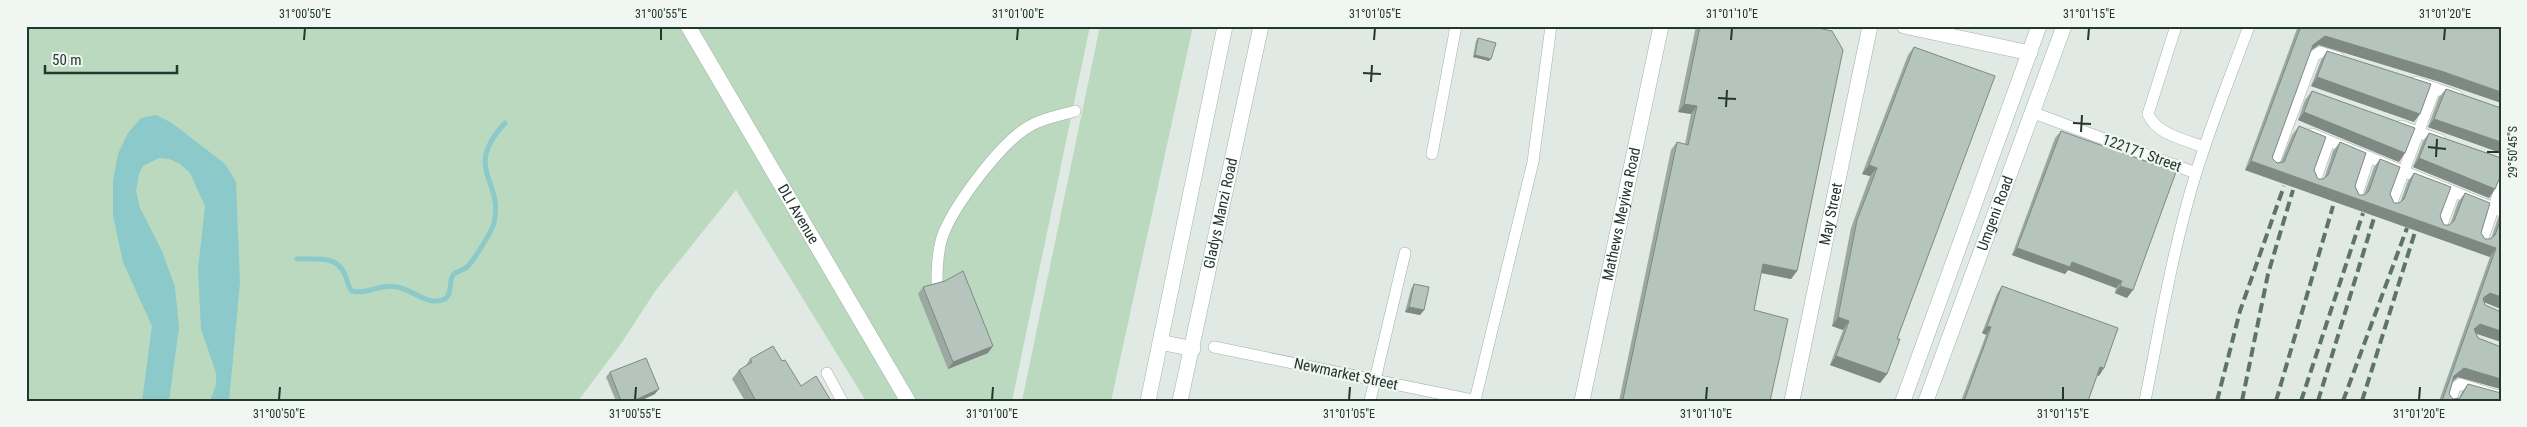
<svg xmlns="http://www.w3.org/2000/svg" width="2527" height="427" font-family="'Roboto Condensed',sans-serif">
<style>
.green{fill:#bad9be}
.water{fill:#8cc9ca}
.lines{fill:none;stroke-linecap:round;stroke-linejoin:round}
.stream{stroke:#8cc9ca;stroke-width:5}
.lane-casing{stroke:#a3b0aa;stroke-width:12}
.street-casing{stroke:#a3b0aa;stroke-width:16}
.secondary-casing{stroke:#a0b4aa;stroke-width:16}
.lane{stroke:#fff;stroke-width:11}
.street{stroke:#fff;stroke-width:15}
.secondary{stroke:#fff;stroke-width:15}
.rail{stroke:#5c746a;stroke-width:4;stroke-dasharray:10 5;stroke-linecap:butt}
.wall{fill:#9ca9a2}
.shaded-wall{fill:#7f8984}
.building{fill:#b5c4bc;stroke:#7f8984}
.ticks{fill:none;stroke:#22382f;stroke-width:2}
.labels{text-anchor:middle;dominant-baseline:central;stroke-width:4.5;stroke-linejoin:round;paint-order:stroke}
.street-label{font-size:15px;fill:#22382f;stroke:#f0f6f2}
.neatline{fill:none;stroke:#22382f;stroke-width:2}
.ticks-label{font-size:12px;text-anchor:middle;fill:#22382f}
</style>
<rect width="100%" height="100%" fill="#e0e9e4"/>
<!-- green -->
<path class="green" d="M26,26h1064l-78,375h-146l-130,-211 -80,100 -36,55 -42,56h-552z
M1100,26h93l-82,375h-89z"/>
<!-- water -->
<path class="water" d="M156,115l16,8 53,41 11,18 4,100 -11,119h-19l6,-16v-12l-15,-44 -3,-60 7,-63 -15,-33 -10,-9 -11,-5 -10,-1 -16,8 -4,8 -3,17 4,17 22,43 13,36 4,41 -10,73h-27l10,-75 -29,-64 -10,-46v-35l5,-27 10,-21 13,-15z"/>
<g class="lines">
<!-- stream -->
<path class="stream" d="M26,31l3,-5
M297,259c17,1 38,-5 47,14 4,6 3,13 8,18 15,4 29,-8 45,-4 17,3 31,20 48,12 8,-7 3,-15 8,-24 3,-4 8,-4 13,-7 7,-6 26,-37 28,-45 10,-44 -32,-53 11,-100"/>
<!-- lane casing -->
<g class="lane-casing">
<path id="lane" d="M2176,26l-28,88c9,21 36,25 56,33
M2416,82l41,14
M2031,112l165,61
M2401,126l39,14
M2312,134l189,77
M1432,154l24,-128
M2273,165l41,-109 6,-4 19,6
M2315,181l14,-40
M2356,197l13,-40
M2391,205l44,-117
M2441,227l13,-35
M2482,241l19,-55
M937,281c0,-17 1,-34 7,-49 13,-30 54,-85 81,-103 14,-10 33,-13 50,-18
M1214,347l263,54
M827,373l15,28
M1475,400l58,-238 18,-136
M1370,401l35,-148
M2145,401c15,-76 28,-153 51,-228 15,-49 35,-98 53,-147
M2450,401l5,-13 5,-4 41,13"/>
</g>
<!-- street casing -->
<g class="street-casing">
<g id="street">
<path d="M1904,26l126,27"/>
<path id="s1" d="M1792,401l78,-375"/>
</g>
</g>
<!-- secondary casing -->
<g class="secondary-casing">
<g id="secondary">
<path id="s2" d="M688,26l220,375"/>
<path d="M1160,342l33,7"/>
<path d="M1148,401l77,-375"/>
<path id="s3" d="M1180,401l81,-375"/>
<path id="s4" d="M1582,401l79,-375"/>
<path d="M1903,401l136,-375"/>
<path id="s5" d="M1926,401l138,-375"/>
</g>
</g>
<!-- lane -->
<use href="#lane" class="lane"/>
<!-- street -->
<use href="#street" class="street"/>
<!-- secondary -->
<use href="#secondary" class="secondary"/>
<!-- rail -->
<path class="rail" d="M2217,401l23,-90 44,-125
M2242,401l26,-127 25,-84
M2276,401l57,-195
M2301,401l62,-188
M2318,401l56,-183
M2343,401l64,-173
M2362,401l53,-169"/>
</g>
<!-- wall -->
<path class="wall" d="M1696,26h113l-12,245 -6,8 -30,-6 -7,37 16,91h-151l52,-251 6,-8 8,2 6,-30 -13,-2z
M2298,26h203l-64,55 -118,-36 -8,5 -39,108 5,5 4,-1 11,-27 7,-9 15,44 4,9h6l9,-28 7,-9 15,44 4,9h5l10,-28 6,-8 10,35 4,9h6l8,-22 6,-8 26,43 4,9h6l8,-23 7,-9 16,40 4,6h6l7,-21 3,-4v95l-17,-7 -8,31 2,5 23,9v42l-43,-12 -5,4 -4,13 4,5 6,-1 3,-6 6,-8 33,17h-62l51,-144 -245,-87z
M1478,38l11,23 -16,-4 3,-16z
M1914,47l-17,292 -10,35 -7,9 -50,-18 13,-35 -11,-4 19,-98 19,-52 -8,-2 46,-119z
M2327,51l87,71 -103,-36 10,-26z
M2446,89l55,19v45l-73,-26 11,-30z
M2312,91l87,71 -101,-42 7,-20z
M2061,131l66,167 -12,-5 1,-5 -48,-18 -3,4 -53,-19 43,-117z
M2429,133l72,25v21l-2,1 -4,9 -6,9 -76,-31 10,-26z
M1414,284l10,26 -4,5 -15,-3 6,-23z
M2002,286l97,90 -2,-1 -9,26h-127l25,-66 -4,-2 15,-39z
M923,287l65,66 -40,16 -30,-75z
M750,359l32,2 19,25 28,15h-84l-13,-22 7,-9 6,-3z
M610,372l45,22 -15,7h-24l-10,-24z"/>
<!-- shaded-wall -->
<path class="shaded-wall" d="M2325,36l119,36 57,20v11l-64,-22 -118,-36 -12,8 6,-8z
M1475,55l16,4 -2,2 -16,-4z
M2317,77l103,37 -6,8 -103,-36z
M1684,104l13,2 -6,8 -13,-2z
M2304,112l101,41 -6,9 -101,-42z
M2434,119l67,23v11l-73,-26z
M2419,158l76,31 -6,9 -76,-31z
M2251,161l245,87 -6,9 -245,-87z
M1869,165l8,3 -7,8 -8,-2z
M2017,248l55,14 50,19 -6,7 -48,-18 -3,4 -53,-19z
M1763,264l34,7 -6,8 -34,-7z
M2120,286l13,4 -6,8 -12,-5z
M2490,293l11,4v12l-17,-7 -1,-4z
M1409,307l15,3 -4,5 -15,-3z
M1838,317l11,4 -6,9 -11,-4z
M2480,324l21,7v11l-27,-9v-4z
M1987,326l4,1 -5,8 -4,-2z
M993,346l-5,7 -40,16 5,-7z
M1836,356l51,18 -7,9 -50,-18z
M2100,367l4,1 -5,8 -4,-2z
M2464,368l37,11v10l-43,-12 -10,8 6,-9z
M659,389l-4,5 -15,7h-7z"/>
<!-- building -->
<path class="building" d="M1700,26h109l23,5 11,19 -46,221 -34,-7 -9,46 34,9 -18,82h-139l-8,-2 54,-257 11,3 9,-39 -13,-2z
M2301,26h200v66l-57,-20 -119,-36 -12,9 -41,113 5,5 7,-1 15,-36 27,11 -12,33 4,9h5l5,-4 12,-33 26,11 -11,33 4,9h5l5,-4 11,-32 20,8 -10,27 4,9h5l5,-4 10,-26 37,14 -11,29 4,9h5l5,-4 11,-28 25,10 -9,30 4,6h5l5,-4 6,-16v78l-11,-4 -7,5 2,7 16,7v19l-21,-7 -6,5 4,9 23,9v32l-37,-11 -10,8 -5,18 4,5 7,-1 8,-14 33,9v8h-59l54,-153 -245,-87z
M1478,38l18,5 -5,16 -16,-4z
M1914,47l81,29 -98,263h3l-13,35 -51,-18 13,-35 -11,-4 19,-97 20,-52 -8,-3z
M2327,51l104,33 -11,30 -103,-37z
M2446,89l55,19v34l-67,-23z
M2312,91l103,37 -10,25 -101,-41z
M2061,131l115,41 -43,118 -13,-4 2,-5 -50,-19 -2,5 -53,-19z
M2429,133l72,25v17l-6,14 -76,-31z
M963,271l30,75 -40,16 -30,-75 22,-6z
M1414,284l15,3 -5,23 -15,-3z
M2002,286l116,42 -14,40 -4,-1 -12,34h-124l27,-74 -4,-1z
M773,346l9,15 3,-1 16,26 15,-10 14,23 -3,2h-71l-17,-31 13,-8 -2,-3z
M646,358l13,31 -26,12h-12l-11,-29z"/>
<!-- ticks -->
<path class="ticks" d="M304,40l1,-12M661,40v-12M1017,40l1,-12M1374,40l1,-12M1731,40l1,-12M2088,40l1,-12M2444,40l1,-12M1363,73l18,1M1371,82l1,-17M1718,98l18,1M1726,107l1,-17M2073,123l18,1M2081,132l1,-17M2428,147l18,2M2487,152h13M2436,157l1,-18M279,400l1,-13M635,400l1,-13M992,400l1,-13M1349,400l1,-13M1706,400l1,-13M2063,400v-13M2419,400l1,-13"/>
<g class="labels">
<!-- street labels -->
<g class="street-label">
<text transform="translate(2142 153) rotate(20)">122171 Street</text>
<text stroke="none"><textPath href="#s2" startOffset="218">DLI Avenue</textPath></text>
<text stroke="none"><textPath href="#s5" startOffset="200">Umgeni Road</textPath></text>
<text stroke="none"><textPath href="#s3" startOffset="192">Gladys Manzi Road</textPath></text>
<text stroke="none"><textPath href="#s4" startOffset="191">Mathews Meyiwa Road</textPath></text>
<text stroke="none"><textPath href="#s1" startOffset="191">May Street</textPath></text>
<text transform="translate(1346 374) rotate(12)">Newmarket Street</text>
</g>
</g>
<!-- border -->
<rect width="2527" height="427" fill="none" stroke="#f0f6f2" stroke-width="55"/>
<!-- scale -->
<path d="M45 65v8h132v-8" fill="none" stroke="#22382f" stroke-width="2.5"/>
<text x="52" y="65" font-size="15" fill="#22382f" stroke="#f0f6f2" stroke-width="4" paint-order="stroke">50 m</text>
<rect x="28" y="28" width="2472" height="372" class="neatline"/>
<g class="ticks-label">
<text x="305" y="18">31°00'50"E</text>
<text x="661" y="18">31°00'55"E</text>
<text x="1018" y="18">31°01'00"E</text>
<text x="1375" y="18">31°01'05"E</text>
<text x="1732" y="18">31°01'10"E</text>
<text x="2089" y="18">31°01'15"E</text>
<text x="2445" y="18">31°01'20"E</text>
<text transform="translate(2513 152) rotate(-90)" y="4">29°50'45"S</text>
<text x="279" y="418">31°00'50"E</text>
<text x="635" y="418">31°00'55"E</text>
<text x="992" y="418">31°01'00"E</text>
<text x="1349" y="418">31°01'05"E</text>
<text x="1706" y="418">31°01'10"E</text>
<text x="2063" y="418">31°01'15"E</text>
<text x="2419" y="418">31°01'20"E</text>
</g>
</svg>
